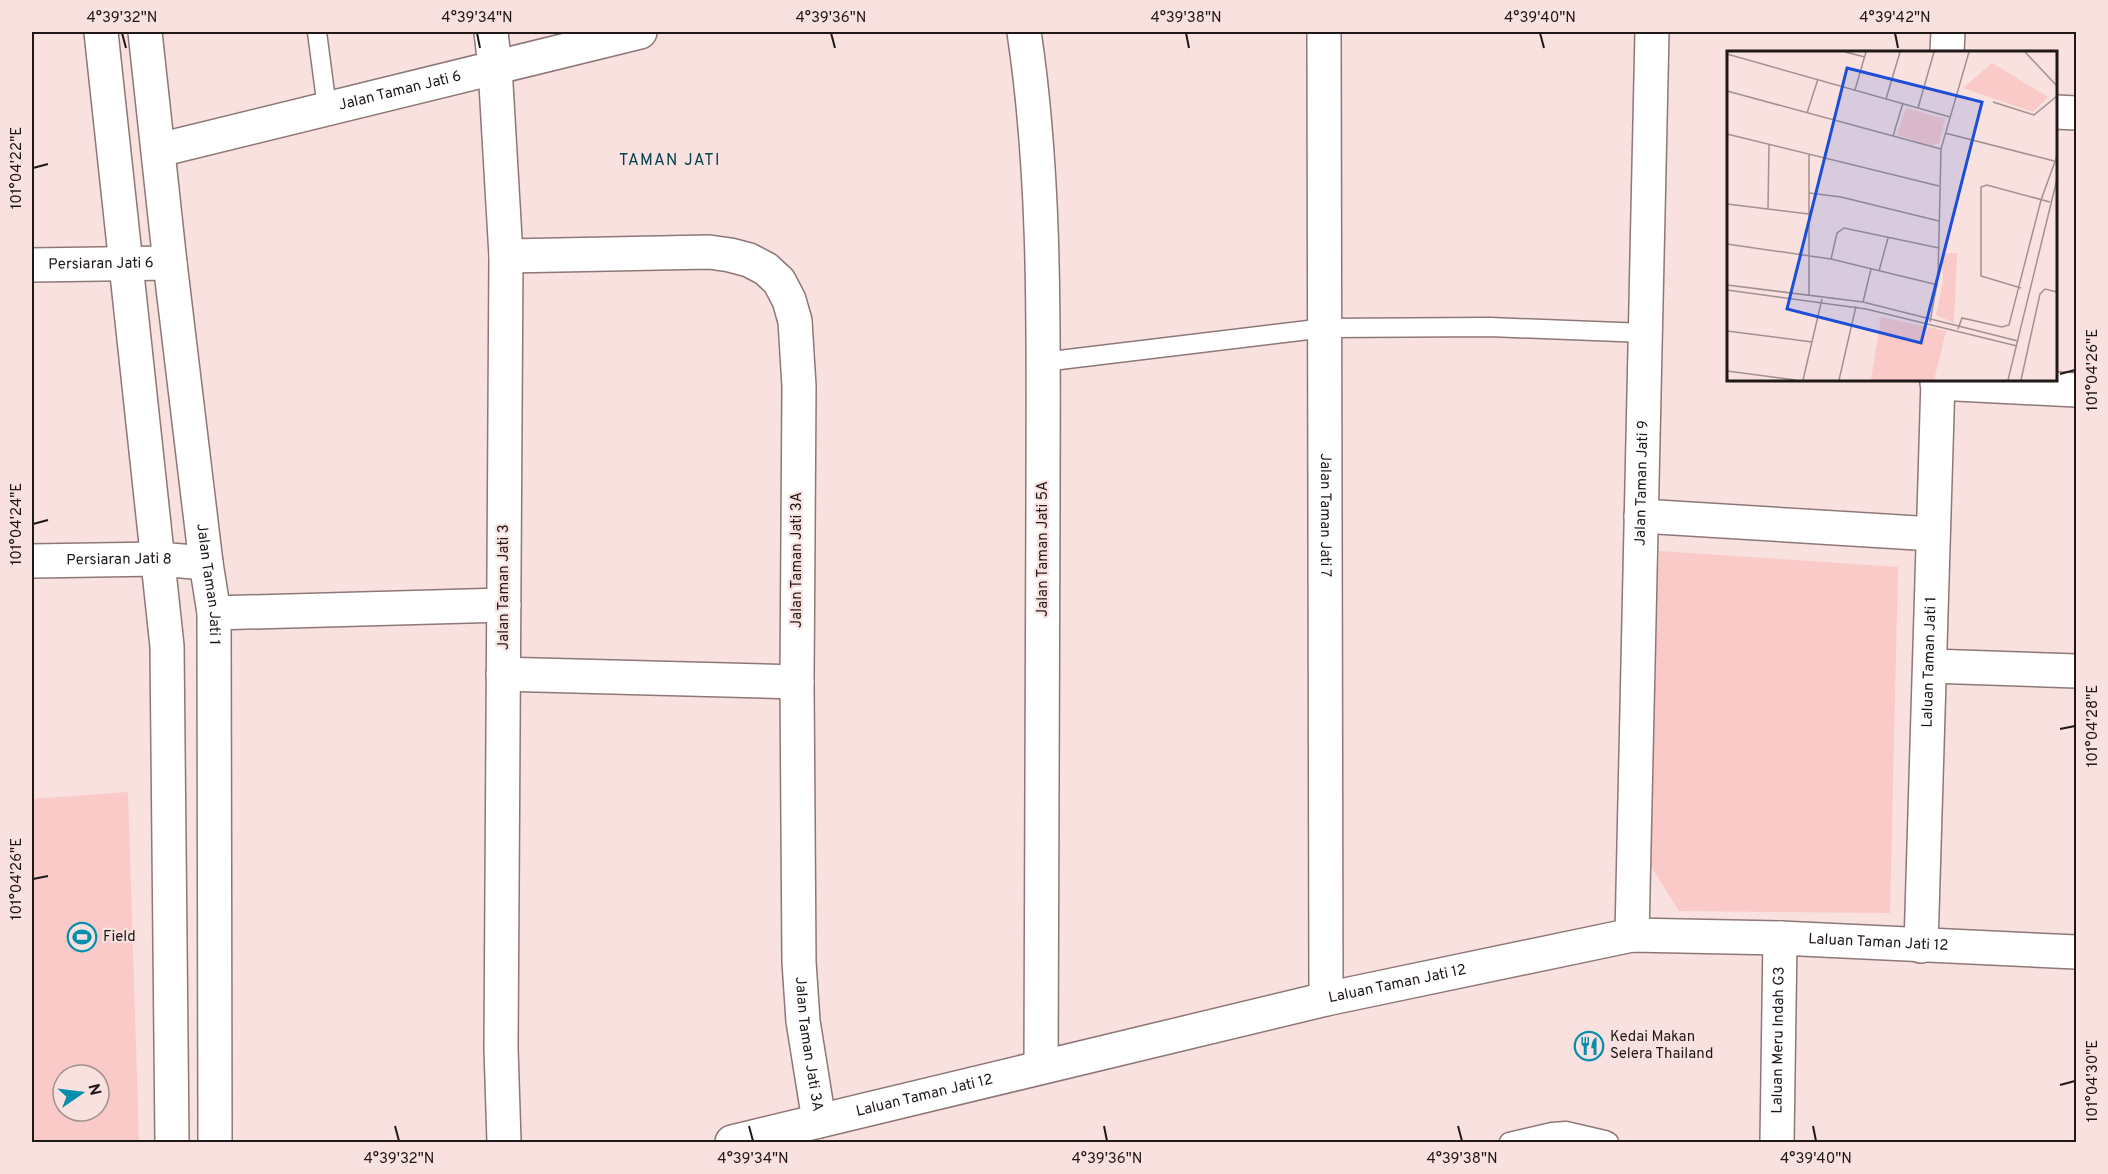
<svg xmlns="http://www.w3.org/2000/svg" width="2108" height="1174" font-family="Overpass,sans-serif">
<style>
.grass{fill:#f9cac7;fill-rule:evenodd}
.lines{fill:none;stroke-linecap:round;stroke-linejoin:round}
.service-casing{stroke:#8d7877;stroke-width:21}
.minor-casing{stroke:#8d7877;stroke-width:36}
.tertiary-casing{stroke:#8d7877;stroke-width:36}
.service{stroke:#fff;stroke-width:18}
.minor{stroke:#fff;stroke-width:33}
.tertiary{stroke:#fff;stroke-width:33}
.ticks{fill:none;stroke:#201818;stroke-width:2}
.labels{text-anchor:middle;dominant-baseline:central;stroke-width:4.5;stroke-linejoin:round;paint-order:stroke}
.street-label{font-size:15px;fill:#201818;stroke:#f8e1df}
.poi-label{font-size:15px;fill:#201818;stroke:#f8e1df;text-anchor:start}
.neighbourhood-label{font-size:16px;letter-spacing:1.5px;fill:#06404f;stroke:#f8e1df}
.inset-road{fill:none;stroke:#a2918f;stroke-width:1.5}
.view{fill:#1d4ed8;fill-opacity:0.15;stroke:#1d4ed8;stroke-width:3}
.inset-edge{fill:none;stroke:#201818;stroke-width:3}
.neatline{fill:none;stroke:#201818;stroke-width:2}
.ticks-label{font-size:15px;text-anchor:middle;fill:#201818}
</style>
<rect width="100%" height="100%" fill="#f8e1df"/>
<!-- grass -->
<path class="grass" d="M1659,551l239,16 -8,346 -211,-2 -35,-56z
M128,792l11,350h-107v-343zM63,1075h36v36h-36z"/>
<g class="lines">
<!-- service casing -->
<g class="service-casing">
<path id="service" d="M317,32l10,76
M1043,362l282,-34 165,-1 155,6
M1509,1142l43,-10 14,-1 39,9 4,2"/>
</g>
<!-- minor casing -->
<g class="minor-casing">
<g id="minor">
<path d="M491,32l4,35 11,189 -5,792 3,94"/>
<path d="M1024,32c23,152 19,314 19,467 -1,190 -1,379 -2,568"/>
<path id="s1" d="M1324,32l2,967"/>
<path d="M1947,52l1,-20"/>
<path d="M2056,112l20,1"/>
<path id="s2" d="M159,150l481,-118"/>
<path id="s3" d="M506,256l203,-4 21,3 19,5 17,9 13,12 10,19 6,21 4,65 -2,296 2,280 4,59 16,100"/>
<path id="s4" d="M32,265l138,-2"/>
<path d="M1937,383l139,7"/>
<path d="M1641,516l292,18"/>
<path id="s5" d="M32,561l126,-2 48,4"/>
<path d="M214,613l290,-8"/>
<path d="M1930,666l146,5"/>
<path d="M503,674l294,8"/>
<path id="s6" d="M1632,935l20,-903"/>
<path id="s7" d="M1921,946l17,-566"/>
<path id="s8" d="M732,1142l594,-143 306,-64 148,3 296,14"/>
<path id="s9" d="M1777,1142l3,-204"/>
</g>
</g>
<!-- tertiary casing -->
<g class="tertiary-casing">
<g id="tertiary">
<path d="M101,32l66,614 5,496"/>
<path id="s10" d="M145,32l25,231 36,300 8,50 1,529"/>
</g>
</g>
<!-- service -->
<use href="#service" class="service"/>
<!-- minor -->
<use href="#minor" class="minor"/>
<!-- tertiary -->
<use href="#tertiary" class="tertiary"/>
</g>
<!-- ticks -->
<path class="ticks" d="M122,33l4,15M477,33l3,15M831,33l4,15M1186,33l3,15M1540,33l4,15M1895,33l3,15M33,168l15,-4M2060,374l15,-4M33,524l15,-4M2060,729l15,-3M33,879l15,-3M2060,1085l15,-4M395,1126l4,15M749,1126l4,15M1104,1126l3,15M1458,1126l4,15M1813,1126l3,15"/>
<!-- icons -->
<defs>
<g id="stadium-ring" transform="scale(1.5)"><circle r="9.5" fill="#f8e1df" stroke="#078eac" stroke-width="1.5"/><path d="M0-5a6.5 5 0 1 0 0 10a6.5 5 0 1 0 0-10ZM-3.5-1.8h7v3.6h-7Z" fill="#078eac"/></g>
<g id="restaurant-ring" transform="scale(1.5)"><circle r="9.5" fill="#f8e1df" stroke="#078eac" stroke-width="1.5"/><path d="M-5-6h1v4h1v-4h1v4h1v-4h1v5L-1.5 .5V6h-2V.5L-5-1ZM5-6V6H3V1.5H1.5Q1.5-4 5-6Z" fill="#078eac"/></g>
</defs>
<g fill-rule="evenodd">
<use href="#stadium-ring" x="82" y="937"/>
<use href="#restaurant-ring" x="1589" y="1046"/>
</g>
<g class="labels">
<!-- street labels -->
<g class="street-label">
<text stroke="none"><textPath href="#s2" startOffset="248">Jalan Taman Jati 6</textPath></text>
<text stroke="none"><textPath href="#s4" startOffset="69">Persiaran Jati 6</textPath></text>
<text stroke="none"><textPath href="#s6" startOffset="452">Jalan Taman Jati 9</textPath></text>
<text stroke="none"><textPath href="#s1" startOffset="483">Jalan Taman Jati 7</textPath></text>
<text transform="translate(1043 549) rotate(-90)">Jalan Taman Jati 5A</text>
<text transform="translate(797 560) rotate(-90)">Jalan Taman Jati 3A</text>
<text stroke="none"><textPath href="#s5" startOffset="87">Persiaran Jati 8</textPath></text>
<text stroke="none"><textPath href="#s10" startOffset="556">Jalan Taman Jati 1</textPath></text>
<text transform="translate(504 587) rotate(-90)">Jalan Taman Jati 3</text>
<text stroke="none"><textPath href="#s7" startOffset="284">Laluan Taman Jati 1</textPath></text>
<text stroke="none"><textPath href="#s8" startOffset="1170">Laluan Taman Jati 12</textPath></text>
<text stroke="none"><textPath href="#s8" startOffset="684">Laluan Taman Jati 12</textPath></text>
<text stroke="none"><textPath href="#s9" startOffset="102">Laluan Meru Indah G3</textPath></text>
<text stroke="none"><textPath href="#s3" startOffset="1048">Jalan Taman Jati 3A</textPath></text>
<text stroke="none"><textPath href="#s8" startOffset="198">Laluan Taman Jati 12</textPath></text>
</g>
<!-- poi labels -->
<g class="poi-label">
<text x="103" y="937">Field</text>
<text x="1610" y="1037">Kedai Makan<tspan x="1610" dy="17">Selera Thailand</tspan></text>
</g>
<!-- neighbourhood labels -->
<g class="neighbourhood-label">
<text x="670" y="161">TAMAN JATI</text>
</g>
</g>
<!-- overview -->
<g transform="translate(1727 51)">
<rect width="330" height="330" fill="#f8e1df"/>
<path d="M179,57l39,11 -6,24 -7,3 -35,-11zM154,266l65,14 -12,49h-63z" fill="#f9cac7"/>
<path d="M265,12l56,34 -15,15 -70,-24zM215,202h15l-3,70 -18,-8 7,-32z" fill="#f9cac7"/>
<path class="inset-road" d="M118,1l20,5M298,1l32,34M0,3l223,63M128,39l11,-38M0,40l214,58M159,48l14,-47M266,51l41,13 23,-19M191,57l16,-56M80,62l11,-34M218,82l109,28M0,83l212,52M166,85l10,-33M82,142l32,4 98,24M0,153l82,10M41,158l1,-65M0,193l104,15 107,26M104,208l6,-26 7,-5 95,20M152,220l9,-33M0,234l136,17 155,39M294,237l-40,-12v-89l6,-2 63,17M0,239l139,19 151,37M82,244v-141M136,251l8,-33M203,271l8,-44 3,-129 28,-97M231,278l4,-11 40,9 7,-2 32,-125 16,-44M0,280l85,11M0,320l69,9M76,329l19,-81M112,329l17,-74M281,329l49,-201M294,329l19,-86 5,-5 12,3"/>
<path class="view" d="M120,17l135,34 -61,241 -134,-34z"/>
<rect width="330" height="330" class="inset-edge"/>
</g>
<!-- border -->
<rect width="2108" height="1174" fill="none" stroke="#f8e1df" stroke-width="66"/>
<!-- north arrow -->
<g transform="translate(81 1093) rotate(76)"><circle r="28" fill="#f8e1df" stroke="#a2918f" stroke-width="1.5"/>
<path d="M0-4.5L10 22L0 15L-10 22Z" fill="#078eac"/>
<text y="-9" font-size="16" font-weight="bold" text-anchor="middle" fill="#201818">N</text>
</g>
<rect x="33" y="33" width="2042" height="1108" class="neatline"/>
<g class="ticks-label">
<text x="122" y="22">4°39'32"N</text>
<text x="477" y="22">4°39'34"N</text>
<text x="831" y="22">4°39'36"N</text>
<text x="1186" y="22">4°39'38"N</text>
<text x="1540" y="22">4°39'40"N</text>
<text x="1895" y="22">4°39'42"N</text>
<text transform="translate(16 168) rotate(-90)" y="5">101°04'22"E</text>
<text transform="translate(2092 370) rotate(-90)" y="5">101°04'26"E</text>
<text transform="translate(16 524) rotate(-90)" y="5">101°04'24"E</text>
<text transform="translate(2092 726) rotate(-90)" y="5">101°04'28"E</text>
<text transform="translate(16 879) rotate(-90)" y="5">101°04'26"E</text>
<text transform="translate(2092 1081) rotate(-90)" y="5">101°04'30"E</text>
<text x="399" y="1163">4°39'32"N</text>
<text x="753" y="1163">4°39'34"N</text>
<text x="1107" y="1163">4°39'36"N</text>
<text x="1462" y="1163">4°39'38"N</text>
<text x="1816" y="1163">4°39'40"N</text>
</g>
</svg>
